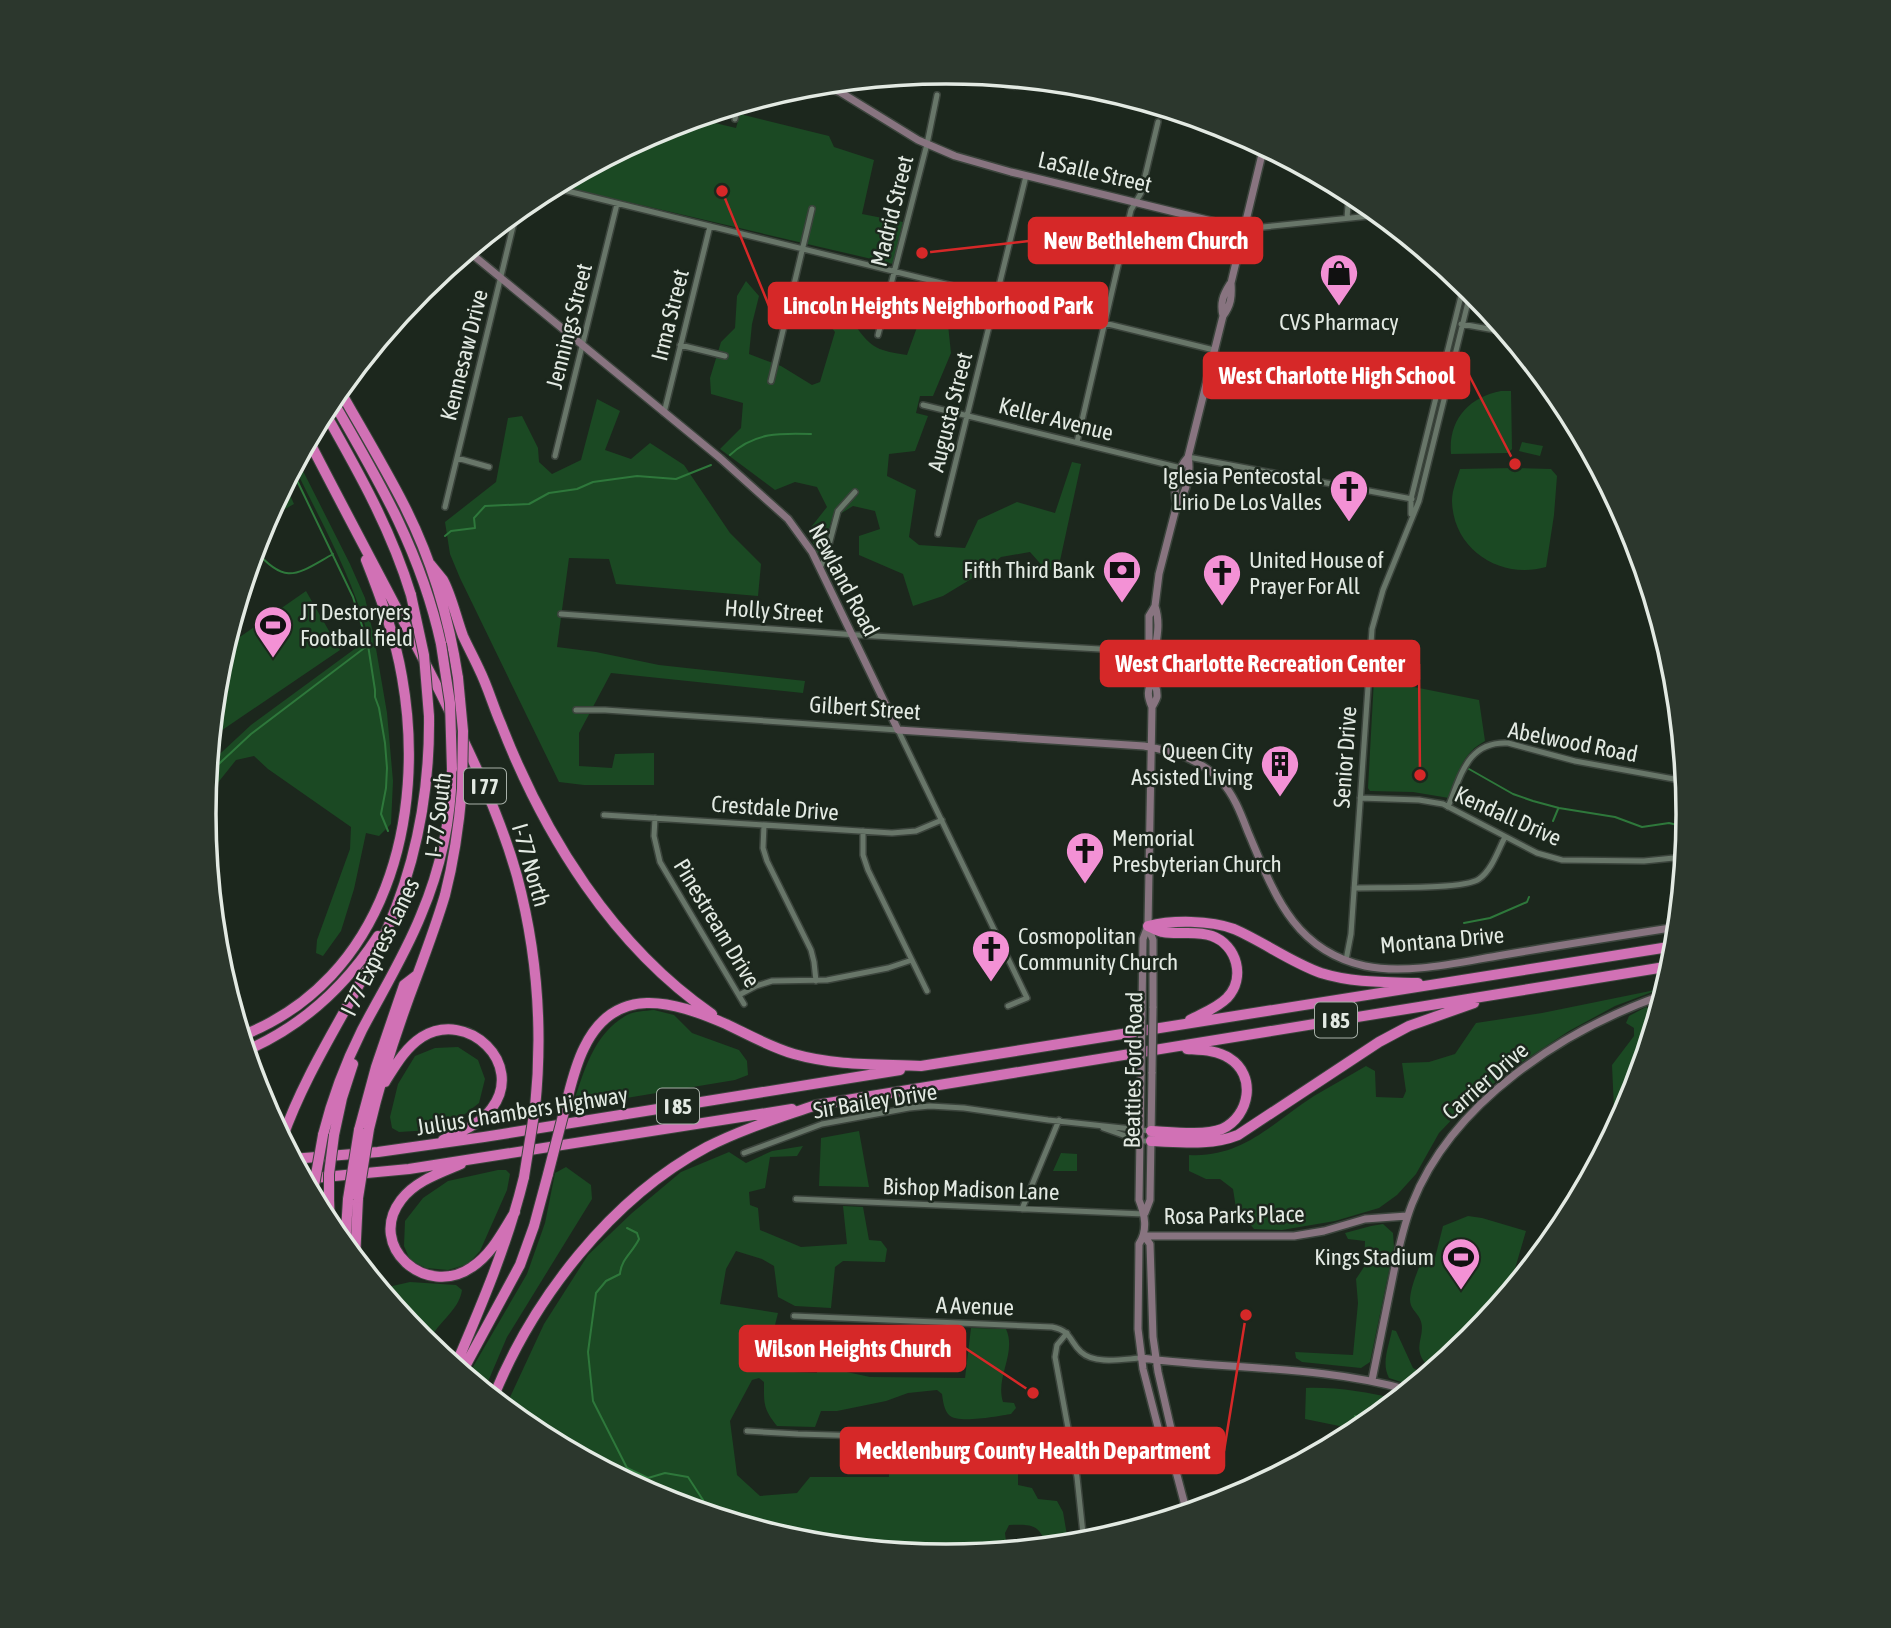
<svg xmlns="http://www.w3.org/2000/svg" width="1891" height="1628" font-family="'Asap Condensed',sans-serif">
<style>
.green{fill:#1b4923}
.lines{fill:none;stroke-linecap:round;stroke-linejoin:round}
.stream{stroke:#2e783b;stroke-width:2}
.street-casing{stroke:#3b443c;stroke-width:8}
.secondary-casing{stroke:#3b443c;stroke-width:10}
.highway-casing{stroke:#3b443c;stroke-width:12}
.street{stroke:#687669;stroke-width:5}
.secondary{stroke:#887480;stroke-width:7}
.highway{stroke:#d171b5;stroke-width:10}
.secondary-bridge-casing{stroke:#3b443c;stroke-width:10;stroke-linecap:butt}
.highway-bridge-casing{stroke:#3b443c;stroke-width:12;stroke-linecap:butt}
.secondary-bridge{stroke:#887480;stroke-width:7}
.highway-bridge{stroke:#d171b5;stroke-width:10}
.labels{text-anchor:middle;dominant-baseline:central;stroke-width:5;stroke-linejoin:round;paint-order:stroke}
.shield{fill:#1c271d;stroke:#a7b0a8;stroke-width:2}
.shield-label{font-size:21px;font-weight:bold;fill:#e3eae3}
.street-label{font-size:23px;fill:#e3eae3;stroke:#1c271d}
.poi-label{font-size:23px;fill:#e3eae3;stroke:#1c271d;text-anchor:end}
.rim{fill:none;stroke:#e3eae3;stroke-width:3.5}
.leader{fill:none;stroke:#d62828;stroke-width:2.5}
.callout-dot{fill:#d62828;stroke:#1c271d;stroke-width:2.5}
.callout{fill:#d62828;stroke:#d62828;stroke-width:2.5}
.callout-label{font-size:24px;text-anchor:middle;font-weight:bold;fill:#fff}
</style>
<rect width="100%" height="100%" fill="#1c271d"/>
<!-- green -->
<path class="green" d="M740,114l89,22 5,11 40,13 -12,54 41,8 -10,42 -338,-79 107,-57 32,-10 42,10z
M746,281l13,15 -7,28 -3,30 32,12 31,19 8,-3 15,-50 -10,-13 6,-36 31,6 -7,36c16,24 25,26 52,30l18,-50 21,1 5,47 -18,43h-13l-4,17 12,3 -13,35 -26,3 -2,22 29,14 -7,47 10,8 46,3 13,-28 39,-18 38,11 17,-51 9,2 -23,106h-12l-16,-18 -29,5 -20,16 -38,23 -30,10 -10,-32 -44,-19v-19l21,-7 -5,-18 -22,-5 -21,13 -5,17 -9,18 -10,-23 19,-24 -10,-20 -22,-5 -20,8 -55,-41 21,-21 2,-25 -32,-9 -1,-16 11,-36 14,-14 2,-32z
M1501,391h10l1,58 -4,4 -57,1c-3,-34 18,-57 50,-63z
M597,399l23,12 -15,39 26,9 19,-16 34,22 46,68 31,31 -3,32 -142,-12 -7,-25 -40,-1 -12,89 39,5 63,13 146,16 -2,12 -192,-20 -32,60v33l33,2 3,-14 39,-1v32h-70l-25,-3 -99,-204 -10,-24 -5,-32 51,-40 12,-64 14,-2 16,32 1,14 13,12 29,-14z
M1522,442l21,4 -3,10 -21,-5z
M297,459l53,105 15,34 9,39 13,76 6,68 -2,43 -12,12 -13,-3 -12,56 -13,42 -18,25 -7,-3 1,-13 33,-91 1,-22 -83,-58 -14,-13 -18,4 -31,39 3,-34 43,-40 109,-80 7,-13c-16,-58 -47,-112 -73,-166z
M1514,468l37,1 6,7 -3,39 -8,52c-45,13 -93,-17 -94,-66 0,-11 5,-22 8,-32z
M285,484l9,20 -29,16z
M306,591l34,59 -128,87 -1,-2 7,-66 6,-21z
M1374,679l105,21 6,41c-24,13 -27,33 -36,57l-36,-6 -43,-1 -2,-3z
M1660,989l-45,17 -46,25 -56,37 -51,41 -23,24 -23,41 -19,21 -18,13 -44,13 -53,9 -28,-1 -18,-21 -3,-19 -13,-10h-14l-17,-8v-16c54,3 83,-32 125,-59 17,-10 35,-20 52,-30l9,5 1,26 27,1 3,-7 -4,-28 27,-1 26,-8 21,-31 66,-10z
M1646,1007l6,3c-1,31 -14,75 -28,102l-10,-3 -2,-44 22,-29v-8l-8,-5 3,-7z
M654,1010l20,5 18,18 47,17 8,11 1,14 -13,5 -157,26 -5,-2c11,-33 21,-71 54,-89 7,-4 18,-4 27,-5z
M458,1047l20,13 7,19 -6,24 -23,18 -25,9 -32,2 -7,-4 -2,-11 8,-33 17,-28 20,-8z
M859,1131l10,56 -50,-1 2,-48z
M803,1146l-6,10 -27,1 -5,31 -16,4 1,13 8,3 2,22 41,17 46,-3 -4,-38 20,1 6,33 12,1 6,8 -2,13 -42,-1 -8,6 -4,41 -36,-2 -17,-9 -4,-31 -12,-7 -26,-8 -10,18 -6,35 58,9 -14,56 6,2 47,2v-48h11v43l42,9 95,1 6,-50 35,1c11,24 -11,48 -3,73l11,1 2,5 -5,6c-12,2 -54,10 -62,1 -5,-5 -6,-14 -7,-21l-5,-4 -29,3 -22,8 -49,10h-16l-6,16 -38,-1c-14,-18 -13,-22 -13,-44l-5,-4 -7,2 -22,41 7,54 23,21 37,-3 13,-16h79v-31l76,-2 -1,14 14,2 7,12h33v13l14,3 6,11 19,2 6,11 5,29 -4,4 -18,1c-6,-22 -15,-22 -37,-21l-4,8 2,17 -28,3 -202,-18 -116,-35 -128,-69 -28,-23 39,-84 44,-69 44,-42 49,-41 48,-20 17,11 26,-12z
M1061,1153l16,1v17h-24z
M566,1167l25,18 1,14 -85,138 -23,54 -17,-14 60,-103 18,-51 10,-50z
M498,1170h8l4,4 -3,16 -27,61 -12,13 -20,6 -22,-2 -16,-8 -6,-14 1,-25 18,-23 25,-17z
M1468,1216l14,2 44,13 -14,48 6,2 -48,58 -38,31c-25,-22 -4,-33 -12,-51 -4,-8 -10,-10 -10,-20 1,-13 7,-26 11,-37l14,-4 8,-32z
M1383,1224l10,9 1,14 -24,115 -9,6 -59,-6 -6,-4 -1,-6 58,3 5,-52 -2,-24 8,-12 1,-26 -17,-2 -3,-6 26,-7z
M410,1282l46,3 6,5c-3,22 -28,34 -34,55l-8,-6 -38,-47 6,-5z
M1392,1330l4,1 17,37 13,7 -13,11 -24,-8c-8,-15 0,-32 3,-48z
M1306,1388c31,-1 60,4 91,11l-38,31 -54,-11z"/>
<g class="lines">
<!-- stream -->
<path class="stream" d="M730,455c24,-23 51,-22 81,-21
M292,470l61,127 15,48 7,45v7l4,11 6,35 2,25 -1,20 -5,26 7,17
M445,536l6,-5 24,-3 -1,-10 11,-12 44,-2 20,-11 28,-4 16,-7 44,-6 39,3 35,-14
M254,549c32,38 43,25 79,5
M1469,769l44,25 20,7 26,7 56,9 27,10 27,-4 17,4
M207,775l44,-41 116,-88
M1553,821l5,-12
M1464,923l26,-5 37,-16 2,-5
M627,1228l10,5 2,6c-6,13 -18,20 -19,35l-14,7 -10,12 -8,59 5,49 34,67 21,10 17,-5 23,4 15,23 2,13
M1355,1416l9,10"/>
<!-- street casing -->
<g class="street-casing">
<path id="street" d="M994,77c13,15 32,8 50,4
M735,119l3,-14
M551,187l663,163
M1347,218l2,-26
M1244,229l136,-14
M1461,324l45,8
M878,335l49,-191 10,-49
M680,345l45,11
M771,381l41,-172
M923,405l258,63
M664,413l46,-187
M1077,442l54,-232 10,-17 17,-71
M555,456l62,-252
M1188,457l224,42
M457,458l32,9
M445,507l72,-297
M1411,514v-15l53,-215
M938,534l88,-358
M820,568l6,-12 12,-45 17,-19
M561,614l296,21 296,17
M576,710h29l293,20 129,268 -19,8
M1360,798l59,2 24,4 94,49 25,7 82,1 40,-4
M1448,807c13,-31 19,-66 60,-64l67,18 110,20
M604,815l288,18 24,-2 26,-11
M655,818l-1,18 6,26 84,142
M764,825l-1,23 4,13 44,89 3,12 2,19
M863,831v24l5,15 59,121
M1354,888c24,-1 110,2 125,-9 13,-9 19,-29 26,-42
M1346,960l5,-26 21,-305 11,-39 36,-89 52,-211
M739,995l17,-9 16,-5 55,-1 61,-12 24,-8
M1103,1128l37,13h11
M744,1153l78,-29 87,-16 21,-2 34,2 84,12 103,11
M796,1199l348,15
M1022,1209l37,-89
M794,1316l258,11c20,4 17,14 29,25 14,13 43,7 60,6
M1067,1333l-10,12 -2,12 22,120 7,66
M747,1431l51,3 371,11"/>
</g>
<!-- secondary casing -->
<g class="secondary-casing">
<path id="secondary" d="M819,84l21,8 78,48 37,16 56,16 233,57
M468,251l252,207 68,61 24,33 86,178 246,16c28,5 57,13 77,35 13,14 20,33 27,51 26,61 45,118 117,134 43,9 95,-4 138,-11 58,-10 116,-19 174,-28
M1223,316c-3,-13 0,-21 7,-32
M1177,504c-5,-14 1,-36 11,-47l35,-141c8,-11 9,-19 8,-33l33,-137
M1153,652l-4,-12v-24l6,-10 4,-32 18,-70c10,-11 14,-33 11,-47
M1152,707c-5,-11 -5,-17 1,-28
M1148,927l5,13v68
M1142,1010l1,-71 5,-13 4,-219c2,-4 4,-6 5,-10 1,-9 -4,-15 -4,-23 -1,-24 10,-44 2,-68
M1141,1074l-2,126c6,15 9,30 0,44l-1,85 5,40 17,66 9,10 18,68
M1145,1213l5,-13 2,-128
M1144,1236h150l30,-5 41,-12 42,-3
M1144,1236l6,8 3,93 5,35 14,61 -3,12
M1141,1358c89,12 180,7 267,32
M1372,1380c7,-35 14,-69 21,-104 5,-25 10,-49 19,-72 40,-102 151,-174 251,-209"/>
</g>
<!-- highway casing -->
<g class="highway-casing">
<path id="highway" d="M339,389c22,39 45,77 65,116 28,55 45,113 54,173
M331,398c47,81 90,153 110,246
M324,411c34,60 67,118 87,184
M308,439c44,86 90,170 133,255 29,59 58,118 76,182 20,75 26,154 18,232
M430,564c4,5 9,11 13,16 8,14 14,40 20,56 5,11 11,22 16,33 9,18 14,37 22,55 43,111 112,222 211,290
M1148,926c24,-6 62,-6 86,3 30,13 56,33 87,44 32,10 64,9 97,10
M1148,926c5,2 10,6 15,6 16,3 33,-2 49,4 25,9 34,42 15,62 -10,10 -24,15 -37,22
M241,1036c145,-56 186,-219 161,-359 -7,-41 -21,-79 -36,-117
M245,1051c56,-24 100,-64 133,-115
M385,1082c10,-16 20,-34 37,-45 46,-28 103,27 70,71 -11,16 -32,24 -49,32
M566,1104c5,-19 9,-38 18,-56 31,-65 89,-47 142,-24 23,11 44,23 68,30 42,12 85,10 127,12l754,-120
M369,1129c12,-52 29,-103 48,-153 10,-27 20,-54 28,-81 9,-35 14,-70 17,-106
M359,1130l17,-63 28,-82 13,-10
M1151,1131c20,1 53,5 71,-2 28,-13 35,-54 7,-71 -12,-8 -28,-8 -42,-9
M323,1135c9,-36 22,-71 39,-105 20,-38 43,-75 59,-115 20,-47 30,-96 31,-146
M334,1135l8,-37 11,-34
M282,1139c23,-66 62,-123 94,-186 37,-74 54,-155 53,-237
M1151,1141c29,1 60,5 87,-6l141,-93 30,-16 65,-23
M292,1159l86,-7 106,-15 416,-67
M461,1164c-21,9 -46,17 -60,36 -35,46 25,99 71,67 20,-13 31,-36 43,-55
M303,1179l106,-10 383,-60
M329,1200l1,28
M345,1247l3,-48
M355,1259l3,-61
M455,1367c27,-63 53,-124 69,-190
M462,1372l58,-107 14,-39 14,-52
M493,1398c40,-99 118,-200 214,-251 35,-18 72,-29 109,-42l855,-139"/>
</g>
<!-- street -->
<use href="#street" class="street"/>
<!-- secondary -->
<use href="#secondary" class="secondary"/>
<!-- highway -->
<use href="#highway" class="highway"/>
<!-- secondary-bridge casing -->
<g class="secondary-bridge-casing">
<path id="secondary-bridge" d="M1152,1072l1,-64
M1141,1074l1,-64"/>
</g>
<!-- highway-bridge casing -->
<g class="highway-bridge-casing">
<path id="highway-bridge" d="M411,595l13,60 5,61
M441,644l9,59 2,66
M458,678l5,53 -1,58
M548,1174l18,-70
M524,1177l11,-69
M312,1197l11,-62
M358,1198l11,-69
M348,1199l11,-69
M329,1200v-26l5,-39"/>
</g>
<!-- secondary-bridge -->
<use href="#secondary-bridge" class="secondary-bridge"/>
<!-- highway-bridge -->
<use href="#highway-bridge" class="highway-bridge"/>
</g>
<!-- icons -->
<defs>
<g id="shop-pin" transform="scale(2.0125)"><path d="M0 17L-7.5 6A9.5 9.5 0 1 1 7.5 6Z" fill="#f391d5" stroke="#1c271d"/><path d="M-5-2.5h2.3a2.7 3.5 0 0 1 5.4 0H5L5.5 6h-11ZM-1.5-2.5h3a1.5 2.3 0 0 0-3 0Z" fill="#111"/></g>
<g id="church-pin" transform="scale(2.0125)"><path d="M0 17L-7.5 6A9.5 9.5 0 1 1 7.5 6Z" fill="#f391d5" stroke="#1c271d"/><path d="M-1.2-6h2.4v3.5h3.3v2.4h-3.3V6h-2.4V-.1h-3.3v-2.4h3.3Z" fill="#111"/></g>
<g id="bank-pin" transform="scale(2.0125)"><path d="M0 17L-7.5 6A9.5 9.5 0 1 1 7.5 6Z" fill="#f391d5" stroke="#1c271d"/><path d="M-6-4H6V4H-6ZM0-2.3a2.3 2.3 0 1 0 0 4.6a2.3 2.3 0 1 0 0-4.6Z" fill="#111"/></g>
<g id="stadium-pin" transform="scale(2.0125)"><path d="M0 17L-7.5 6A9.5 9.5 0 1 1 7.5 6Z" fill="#f391d5" stroke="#1c271d"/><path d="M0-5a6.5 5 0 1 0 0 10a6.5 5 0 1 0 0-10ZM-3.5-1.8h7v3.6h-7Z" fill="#111"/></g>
<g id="building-pin" transform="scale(2.0125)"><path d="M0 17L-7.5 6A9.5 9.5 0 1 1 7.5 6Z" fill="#f391d5" stroke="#1c271d"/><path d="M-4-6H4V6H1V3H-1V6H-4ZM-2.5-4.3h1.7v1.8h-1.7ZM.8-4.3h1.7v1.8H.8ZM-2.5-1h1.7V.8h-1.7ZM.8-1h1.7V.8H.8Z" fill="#111"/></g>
</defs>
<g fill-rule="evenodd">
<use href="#shop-pin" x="1339" y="273"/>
<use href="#church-pin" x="1349" y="489"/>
<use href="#bank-pin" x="1122" y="570"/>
<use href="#church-pin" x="1222" y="573"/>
<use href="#stadium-pin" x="273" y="625"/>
<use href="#building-pin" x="1280" y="764"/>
<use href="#church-pin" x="1085" y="851"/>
<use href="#church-pin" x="991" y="949"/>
<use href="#stadium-pin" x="1461" y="1257"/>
</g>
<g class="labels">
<!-- shield labels -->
<g class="shield">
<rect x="464" y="768.5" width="42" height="35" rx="5"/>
<rect x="1315" y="1002.5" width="42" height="35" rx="5"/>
<rect x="657" y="1088.5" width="42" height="35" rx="5"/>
</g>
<g class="shield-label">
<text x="485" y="786">I 77</text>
<text x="1336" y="1020">I 85</text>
<text x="678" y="1106">I 85</text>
</g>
<!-- street labels -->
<g class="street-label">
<text transform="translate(1095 172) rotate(13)">LaSalle Street</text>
<text transform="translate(892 211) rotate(-76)">Madrid Street</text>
<text transform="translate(670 315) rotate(-76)">Irma Street</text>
<text transform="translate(569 326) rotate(-76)">Jennings Street</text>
<text transform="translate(464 355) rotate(-76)">Kennesaw Drive</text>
<text transform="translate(950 412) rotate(-76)">Augusta Street</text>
<text transform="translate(1056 419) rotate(14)">Keller Avenue</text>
<text transform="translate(844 580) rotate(62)">Newland Road</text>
<text transform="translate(774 611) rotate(4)">Holly Street</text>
<text transform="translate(865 708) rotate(4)">Gilbert Street</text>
<text transform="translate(1573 742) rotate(11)">Abelwood Road</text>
<text transform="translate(1345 757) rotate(-86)">Senior Drive</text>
<text transform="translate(775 808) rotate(4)">Crestdale Drive</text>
<text transform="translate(438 815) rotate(-83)">I-77 South</text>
<text transform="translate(1508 816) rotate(24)">Kendall Drive</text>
<text transform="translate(531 865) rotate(74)">I-77 North</text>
<text transform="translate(717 923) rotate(59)">Pinestream Drive</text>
<text transform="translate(1442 940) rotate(-5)">Montana Drive</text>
<text transform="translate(380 947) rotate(-64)">I 77 Express Lanes</text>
<text transform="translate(1133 1070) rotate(-89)">Beatties Ford Road</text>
<text transform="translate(1485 1081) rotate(-41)">Carrier Drive</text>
<text transform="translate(875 1101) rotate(-9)">Sir Bailey Drive</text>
<text transform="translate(522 1111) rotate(-9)">Julius Chambers Highway</text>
<text transform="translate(971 1189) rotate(2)">Bishop Madison Lane</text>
<text transform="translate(1234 1215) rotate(-1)">Rosa Parks Place</text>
<text transform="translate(975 1306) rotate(2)">A Avenue</text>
</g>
<!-- poi labels -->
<g class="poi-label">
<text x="1339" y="322" text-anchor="middle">CVS Pharmacy</text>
<text x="1322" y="476">Iglesia Pentecostal<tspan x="1322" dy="26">Lirio De Los Valles</tspan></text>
<text x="1249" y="560" text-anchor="start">United House of<tspan x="1249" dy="26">Prayer For All</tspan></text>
<text x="1095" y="570">Fifth Third Bank</text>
<text x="300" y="612" text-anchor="start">JT Destoryers<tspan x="300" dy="26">Football field</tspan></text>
<text x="1253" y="751">Queen City<tspan x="1253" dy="26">Assisted Living</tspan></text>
<text x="1112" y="838" text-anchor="start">Memorial<tspan x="1112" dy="26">Presbyterian Church</tspan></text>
<text x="1018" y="936" text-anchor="start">Cosmopolitan<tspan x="1018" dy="26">Community Church</tspan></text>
<text x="1434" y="1257">Kings Stadium</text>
</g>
</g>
<!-- crop -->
<path d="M0 0H1891V1628H0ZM216 814a730 730 0 1 1 1460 0a730 730 0 1 1-1460 0Z" fill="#2c372d" fill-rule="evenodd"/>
<path class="rim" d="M216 814a730 730 0 1 1 1460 0a730 730 0 1 1-1460 0Z"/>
<!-- callouts -->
<path class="leader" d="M922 253L1029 241M722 191L769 306M1515 464L1469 375M1420 775L1419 664M1033 1393L965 1348M1246 1315L1224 1451"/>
<g class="callout-dot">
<circle cx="922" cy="253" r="7"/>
<circle cx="722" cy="191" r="7"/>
<circle cx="1515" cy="464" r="7"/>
<circle cx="1420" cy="775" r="7"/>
<circle cx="1033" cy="1393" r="7"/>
<circle cx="1246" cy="1315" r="7"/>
</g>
<g class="callout">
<rect x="1029" y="218" width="233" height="45" rx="7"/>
<rect x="769" y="283" width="338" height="45" rx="7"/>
<rect x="1204" y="353" width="265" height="45" rx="7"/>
<rect x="1101" y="641" width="318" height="45" rx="7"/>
<rect x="740" y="1326" width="225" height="45" rx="7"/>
<rect x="841" y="1428" width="383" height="45" rx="7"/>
</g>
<g class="callout-label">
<text x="1146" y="249">New Bethlehem Church</text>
<text x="938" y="314">Lincoln Heights Neighborhood Park</text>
<text x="1337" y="384">West Charlotte High School</text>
<text x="1260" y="672">West Charlotte Recreation Center</text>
<text x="853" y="1357">Wilson Heights Church</text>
<text x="1033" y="1459">Mecklenburg County Health Department</text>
</g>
</svg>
